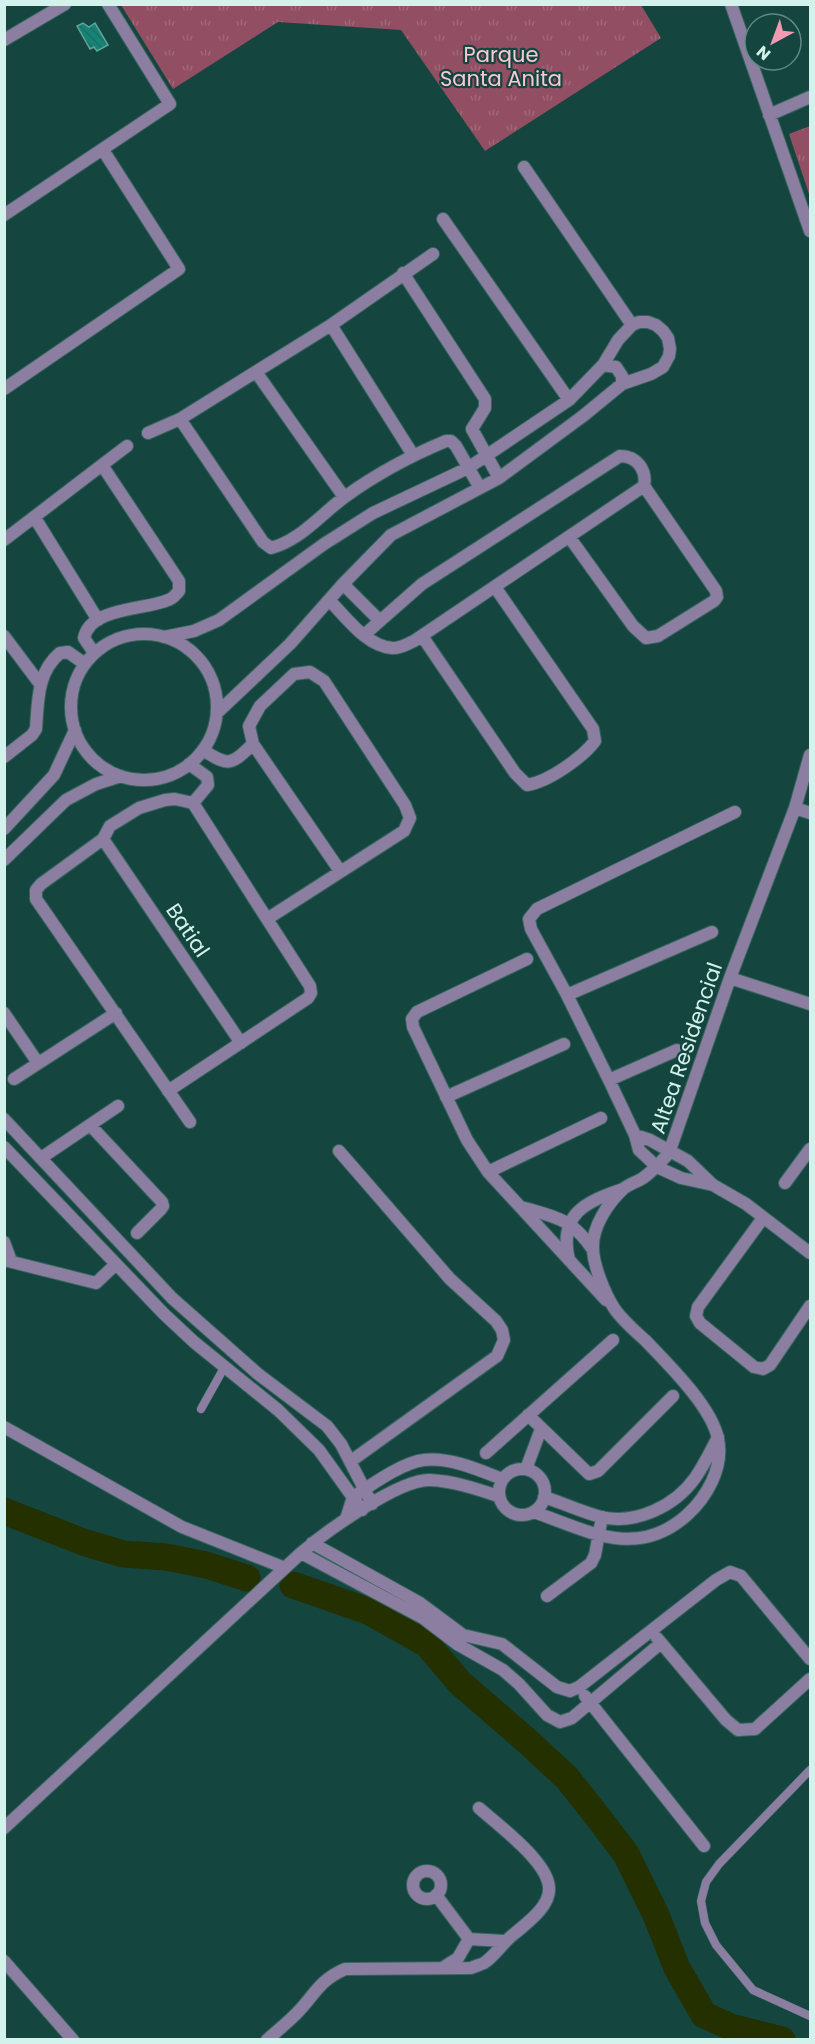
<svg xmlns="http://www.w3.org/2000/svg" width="815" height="2044" font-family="Poppins,sans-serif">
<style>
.park{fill:url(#park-tufts)}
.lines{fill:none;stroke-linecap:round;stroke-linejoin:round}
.river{stroke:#243000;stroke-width:27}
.building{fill:url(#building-back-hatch);stroke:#63a398;stroke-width:1.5}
.lane-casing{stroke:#36655e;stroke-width:9}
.street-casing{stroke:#36655e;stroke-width:14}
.lane{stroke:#8c7ea1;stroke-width:8}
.street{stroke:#8c7ea1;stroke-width:12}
.labels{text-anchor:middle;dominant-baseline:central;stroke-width:4.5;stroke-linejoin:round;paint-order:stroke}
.park-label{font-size:21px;fill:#fac7d4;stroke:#14463f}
.street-label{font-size:21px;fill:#d3f2ec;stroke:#14463f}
</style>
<defs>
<pattern id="park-tufts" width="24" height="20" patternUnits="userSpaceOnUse" patternTransform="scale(1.5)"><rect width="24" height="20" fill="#924e62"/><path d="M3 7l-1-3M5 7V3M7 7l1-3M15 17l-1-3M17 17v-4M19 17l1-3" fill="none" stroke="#a06879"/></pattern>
<pattern id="building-back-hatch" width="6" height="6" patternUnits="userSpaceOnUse" patternTransform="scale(1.5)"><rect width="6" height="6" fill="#128578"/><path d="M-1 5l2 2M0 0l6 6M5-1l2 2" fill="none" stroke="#266a62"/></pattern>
</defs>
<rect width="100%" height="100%" fill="#14463f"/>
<!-- park -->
<path class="park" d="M121,5h520l20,33 -176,113 -84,-121 -123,-8 -105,67z
M810,126v71l-21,-63z"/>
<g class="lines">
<!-- river -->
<path class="river" d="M4,1511l79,31 40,12 43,3 40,8 41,13
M293,1585l75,26 59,33 33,39 66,57 41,38 34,43 25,33 30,61 21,53 27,47 27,12 51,13"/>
</g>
<!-- building -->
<path class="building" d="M83,23l6,4 6,-4 13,22 -11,6 -3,-4 -4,2 -13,-23z"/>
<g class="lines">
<!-- lane casing -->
<g class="lane-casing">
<path id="lane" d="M201,1409l24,-43
M810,1770l-91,94 -13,18 -5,19 4,22 11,22 37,45 57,26"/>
</g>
<!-- street casing -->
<g class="street-casing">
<path id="street" d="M731,4l79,227
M4,40l61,-36
M769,115l41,-18
M524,167l108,158
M4,215l166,-111 -62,-100
M443,219l126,181
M403,273l82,126v9l-13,21 27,49
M331,325l82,130
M603,365l13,2 6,9v8
M256,372l88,125
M4,389l175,-120 -76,-119
M180,419l83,123 8,6c30,-8 51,-35 75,-52 32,-23 64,-40 100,-55h5l5,5 24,42
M148,433l32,-14 151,-94 102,-71
M102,465l25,-19
M35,518l63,102
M4,540l98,-75 77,116v10c-3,3 -6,8 -11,9 -22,10 -78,7 -84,38l10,15
M343,584l36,36
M329,600c17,17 37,46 63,48 8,1 15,-4 22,-7l230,-155
M71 707a73 73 0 1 1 146 0a73 73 0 1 1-146 0Z
M364,635l58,-51 198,-128c17,0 27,14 24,30l72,105 1,6 -3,4 -56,35 -12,2 -13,-12 -63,-88
M4,636l36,48
M422,636l93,137 12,12c21,-3 55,-27 68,-44l-2,-12 -98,-142
M164,637l30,-6 25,-11 105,-76 49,-31 95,-45 101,-68 34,-35 15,-25 14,-15 7,-3h9l8,3 7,6 5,7 2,11 -1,7 -6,11 -12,7 -29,10 -39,32 -84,62 -108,57 -48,49 -53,60 -73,69
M203,750c26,17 28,15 50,-6
M4,757l28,-22 4,-6c2,-28 1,-57 24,-76l8,-1 17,12
M189,764l18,13 1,8 -15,18
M795,808l15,5
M4,829l50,-54 21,-45
M103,839l138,204
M4,860l62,-60 30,-16 25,-8
M527,959l-110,53 -5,7 1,8 54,113 21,32 118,128
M730,978l80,26
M567,995l145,-63
M4,1013l34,50
M14,1079l102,-66
M609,1080l68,-30
M168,1091l140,-93 3,-5 -1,-7 -43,-67
M446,1097l118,-53
M4,1119l168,179 86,76 69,52 14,18 31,60
M190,1122l-154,-223v-9l5,-6 62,-45 7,-13 29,-18 26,-8 10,-1 18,4 74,116 137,-88 6,-13 -5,-13 -81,-124 -14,-9 -16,2 -34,32 -11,20 4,18 87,127
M90,1125l72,77 1,4 -2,3 -24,24
M635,1135l15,5 38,21 25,24 33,19 64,49
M4,1147l160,167 30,28 84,68 41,40 43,60
M339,1151l111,128 46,42 6,9 2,10 -7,16 -146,105
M41,1158l77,-52
M488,1172l113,-54
M785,1183l25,-34
M713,1185l-32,-7 -24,-11 -18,-17 -4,-15 -26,-55 -42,-85 -36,-66 -2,-10 8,-10 198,-97
M521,1207c34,10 51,11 72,43
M763,1218l-65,89 -2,9 4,7 54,44 9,2 7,-4 40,-59
M4,1242l7,19
M4,1260l92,23 20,-19
M569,1260c-11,-46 16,-58 54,-71
M528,1415l61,59 9,-3 75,-75
M4,1427l178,100 103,41
M486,1453l127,-113
M526,1469l15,-40
M499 1492a23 23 0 1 1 46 0a23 23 0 1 1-46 0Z
M544,1497c19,6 38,15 57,20 35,8 74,-11 94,-39 9,-13 16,-27 23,-41
M534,1512c54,19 103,48 153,3 20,-18 37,-48 31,-76 -6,-32 -50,-75 -72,-98 -11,-10 -24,-21 -32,-33 -9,-14 -21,-43 -21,-60 -1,-21 15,-45 30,-59 6,-5 14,-7 20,-11 10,-7 18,-16 26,-25l61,-175 65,-170 15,-53
M346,1519l7,-22c18,-12 50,-35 71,-37 26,-3 55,10 78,19
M312,1543l108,60 43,32 39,9 55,43 13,4 9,-4 137,-107 14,-8 11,4 69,83
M301,1553l122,65 34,26 46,26 16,14 28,31 13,7 12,-4 89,-75
M547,1596l44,-33 4,-8 7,-38
M657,1638l69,82 12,10 17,-1 55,-50
M585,1696l119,150
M4,1828l297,-275c24,-21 98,-74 129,-73 23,1 47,9 68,16
M413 1885a14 14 0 1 1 28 0a14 14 0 1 1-28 0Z
M436,1895l33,44
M4,1961l69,79
M444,1967l14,-9 11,-19 35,2
M267,2040c10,-9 20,-17 29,-26 19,-19 22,-33 49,-45l126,-1c4,-2 9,-3 13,-5 11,-7 19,-21 30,-29 13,-11 37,-28 35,-47 -2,-26 -51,-62 -70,-79"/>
</g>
<!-- lane -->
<use href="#lane" class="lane"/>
<!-- street -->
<use href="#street" class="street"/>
</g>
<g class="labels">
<!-- park labels -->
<g class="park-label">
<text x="501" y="54">Parque<tspan x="501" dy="24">Santa Anita</tspan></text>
</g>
<!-- street labels -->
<g class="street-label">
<text transform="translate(188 930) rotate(56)">Batial</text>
<text transform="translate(686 1048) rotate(-71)">Altea Residencial</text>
</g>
</g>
<!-- border -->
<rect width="815" height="2044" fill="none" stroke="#d3f2ec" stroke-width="12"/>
<!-- north arrow -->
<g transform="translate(773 42) rotate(221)"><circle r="28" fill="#14463f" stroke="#608b84" stroke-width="1.5"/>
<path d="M0-4.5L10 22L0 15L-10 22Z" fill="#f19ab1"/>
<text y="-9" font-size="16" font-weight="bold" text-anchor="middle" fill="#d3f2ec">N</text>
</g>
</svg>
